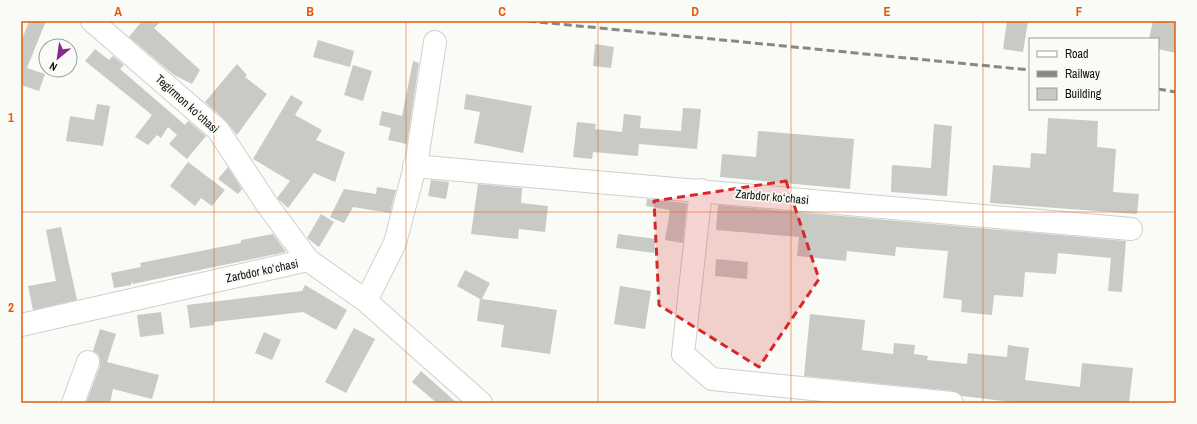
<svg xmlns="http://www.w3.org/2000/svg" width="1197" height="424" font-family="'Archivo Narrow',sans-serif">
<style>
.building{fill:#c8cac6}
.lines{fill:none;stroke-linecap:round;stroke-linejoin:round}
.minor-casing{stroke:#cdd0cb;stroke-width:24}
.minor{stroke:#fff;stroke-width:22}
.rail{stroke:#878986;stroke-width:3;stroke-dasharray:8 4;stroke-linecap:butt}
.marked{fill:#d62828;fill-opacity:0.2;stroke:#d62828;stroke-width:3;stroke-dasharray:8 5;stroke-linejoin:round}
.grid{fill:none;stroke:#e8590c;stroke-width:1;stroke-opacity:0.55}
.labels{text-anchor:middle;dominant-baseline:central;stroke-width:3.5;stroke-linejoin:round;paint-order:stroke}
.street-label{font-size:12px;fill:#121312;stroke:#f8fbf6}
.neatline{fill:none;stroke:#e8590c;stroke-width:1.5}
.grid-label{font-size:13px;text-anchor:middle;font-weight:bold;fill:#e8590c}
</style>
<rect width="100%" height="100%" fill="#f8fbf6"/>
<!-- building -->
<path class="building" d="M29,21h17l-19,47 18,6 -6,17 -18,-6v-43z
M142,21h19l-7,7 46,42 -8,14 -18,-9 -45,-38z
M1007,21h21l-5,31 -20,-3z
M1153,21h23v32l-18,-4v-10h-9z
M318,40l36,11 -4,16 -37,-10z
M595,44l19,3 -3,21 -18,-2z
M95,49l14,11 4,-4 11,9 -4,4 65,56 3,-4 18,15 -19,23 -18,-15 8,-9 -9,-8 -7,11 -4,-3 -9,10 -13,-8 17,-22 -67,-54z
M413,61l6,2 -12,81 -19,-4 3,-12 -12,-3 3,-14 20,5z
M237,64l10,11 -2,2 22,17 -30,41 -11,-14 -21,-19z
M353,65l19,6 -9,30 -19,-6z
M466,94l66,12 -9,47 -49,-10 6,-31 -16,-3z
M291,95l12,7 -8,13 27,15 -6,10 29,12 -10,30 -21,-9 -26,35 -11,-10 13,-17 -37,-22z
M97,104l13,2 -7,40 -37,-5 4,-25 24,4z
M683,108l18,1 -4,40 -58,-5 -1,12 -45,-4 -1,7 -19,-2 4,-35 19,2 -1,5 27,3 2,-18 17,2 -1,12 41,3z
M1048,118l50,3 -1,26 19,2 -3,43 26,2 -2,20 -147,-11 3,-38 37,3 1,-15 15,1z
M934,124l18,2 -5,70 -56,-4 1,-27 39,3z
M758,131l96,8 -4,50 -130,-12 2,-23 34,3z
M188,162l37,28 -13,16 -11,-8 -6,8 -25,-20z
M228,167l14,22 -4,5 -20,-15z
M431,180l18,2 -3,17 -18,-3z
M478,184l44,4 -1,15 27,3 -3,26 -26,-3 -1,10 -47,-5z
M377,187l19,3 -6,23 -37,-6 -9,16 -14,-6 14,-28 32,5z
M647,199l40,4 -4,40 -18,-3 5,-30 -24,-4z
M718,205l408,36 -4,51 -14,-1 3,-33 -53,-5 -2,21 -31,-2 -2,25 -29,-2 -2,20 -31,-3 1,-12 -19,-2 5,-47 -52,-4 -1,9 -48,-5 -1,10 -49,-5 2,-19 -83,-7z
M321,214l13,8 -15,25 -12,-9z
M61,227l16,73 -44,10 -5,-24 28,-5 -10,-51z
M273,234l13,18 -153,32 -1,-3 -1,4 -17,3 -3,-15 30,-6 -1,-4 101,-20v-3z
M618,234l38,5 -2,14 -38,-5z
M716,259l32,3 -1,17 -32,-3z
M465,270l25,13 -8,16 75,11 -7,44 -49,-7 3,-22 -27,-4 3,-22 -23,-13z
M305,285l42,25 -11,20 -33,-18 -89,10v3l-24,3 -3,-23 115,-14z
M620,286l31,5 -6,38 -31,-5z
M161,312l3,22 -24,3 -3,-22z
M810,314l55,6 -3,30 31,4 1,-11 21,2 -1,9 14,2 -1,4 40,4 1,-11 39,4 1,-12 21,3 -4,32 55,7 2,-24 51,5 -4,35h-108l-59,-7 -9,-5 -149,-15z
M354,328l21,11 -29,54 -21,-11z
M100,329l16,5 -9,28 52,13 -7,24 -39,-10 -3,14h-24l14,-37v-7l-2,-5 -5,-3z
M264,332l17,8 -9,20 -17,-7z
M421,371l36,32h-20l-25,-21z"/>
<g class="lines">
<!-- minor casing -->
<g class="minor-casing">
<path id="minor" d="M92,21l126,109 48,73 42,57
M414,166l717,63
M701,190l-18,164 29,25 240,24
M366,301l29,-58 22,-84 18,-117
M21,325l287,-65 58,41 115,102
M73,403l15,-41"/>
</g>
<!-- minor -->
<use href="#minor" class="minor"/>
<!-- rail -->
<path class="rail" d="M528,21l502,49
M1158,89l18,3"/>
</g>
<!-- marked area -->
<path class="marked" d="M786,181l33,98 -60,88 -100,-62 -5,-104z"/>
<!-- grid -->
<path class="grid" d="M214,21v382M406,21v382M598,21v382M791,21v382M983,21v382M21,212h1155"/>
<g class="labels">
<!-- street labels -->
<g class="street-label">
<text transform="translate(187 104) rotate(42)">Tegirmon koʻchasi</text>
<text transform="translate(772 197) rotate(5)">Zarbdor koʻchasi</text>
<text transform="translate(262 271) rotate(-12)">Zarbdor koʻchasi</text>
</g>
</g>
<!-- border -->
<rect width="1197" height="424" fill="none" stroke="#f8fbf6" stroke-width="44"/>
<!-- legend -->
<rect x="1029" y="38" width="130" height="72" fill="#f8fbf6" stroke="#9c9e9b"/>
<rect x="1037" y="51" width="20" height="6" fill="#ffffff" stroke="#9c9e9b"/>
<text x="1065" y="58" font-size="12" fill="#121312">Road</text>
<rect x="1037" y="71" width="20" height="6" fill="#878986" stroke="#9c9e9b"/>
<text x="1065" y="78" font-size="12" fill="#121312">Railway</text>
<rect x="1037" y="88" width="20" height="12" fill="#c8cac6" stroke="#9c9e9b"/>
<text x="1065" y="98" font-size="12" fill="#121312">Building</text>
<!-- north arrow -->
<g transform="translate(58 58) rotate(209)"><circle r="19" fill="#f8fbf6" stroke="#9c9e9b"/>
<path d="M0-3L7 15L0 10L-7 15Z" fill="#892790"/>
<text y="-6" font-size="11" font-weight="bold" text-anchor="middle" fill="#121312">N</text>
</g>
<rect x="22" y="22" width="1153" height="380" class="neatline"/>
<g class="grid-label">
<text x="118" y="16">A</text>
<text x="310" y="16">B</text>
<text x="502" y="16">C</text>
<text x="695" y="16">D</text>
<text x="887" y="16">E</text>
<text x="1079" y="16">F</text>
<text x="11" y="122">1</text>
<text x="11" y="312">2</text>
</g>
</svg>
